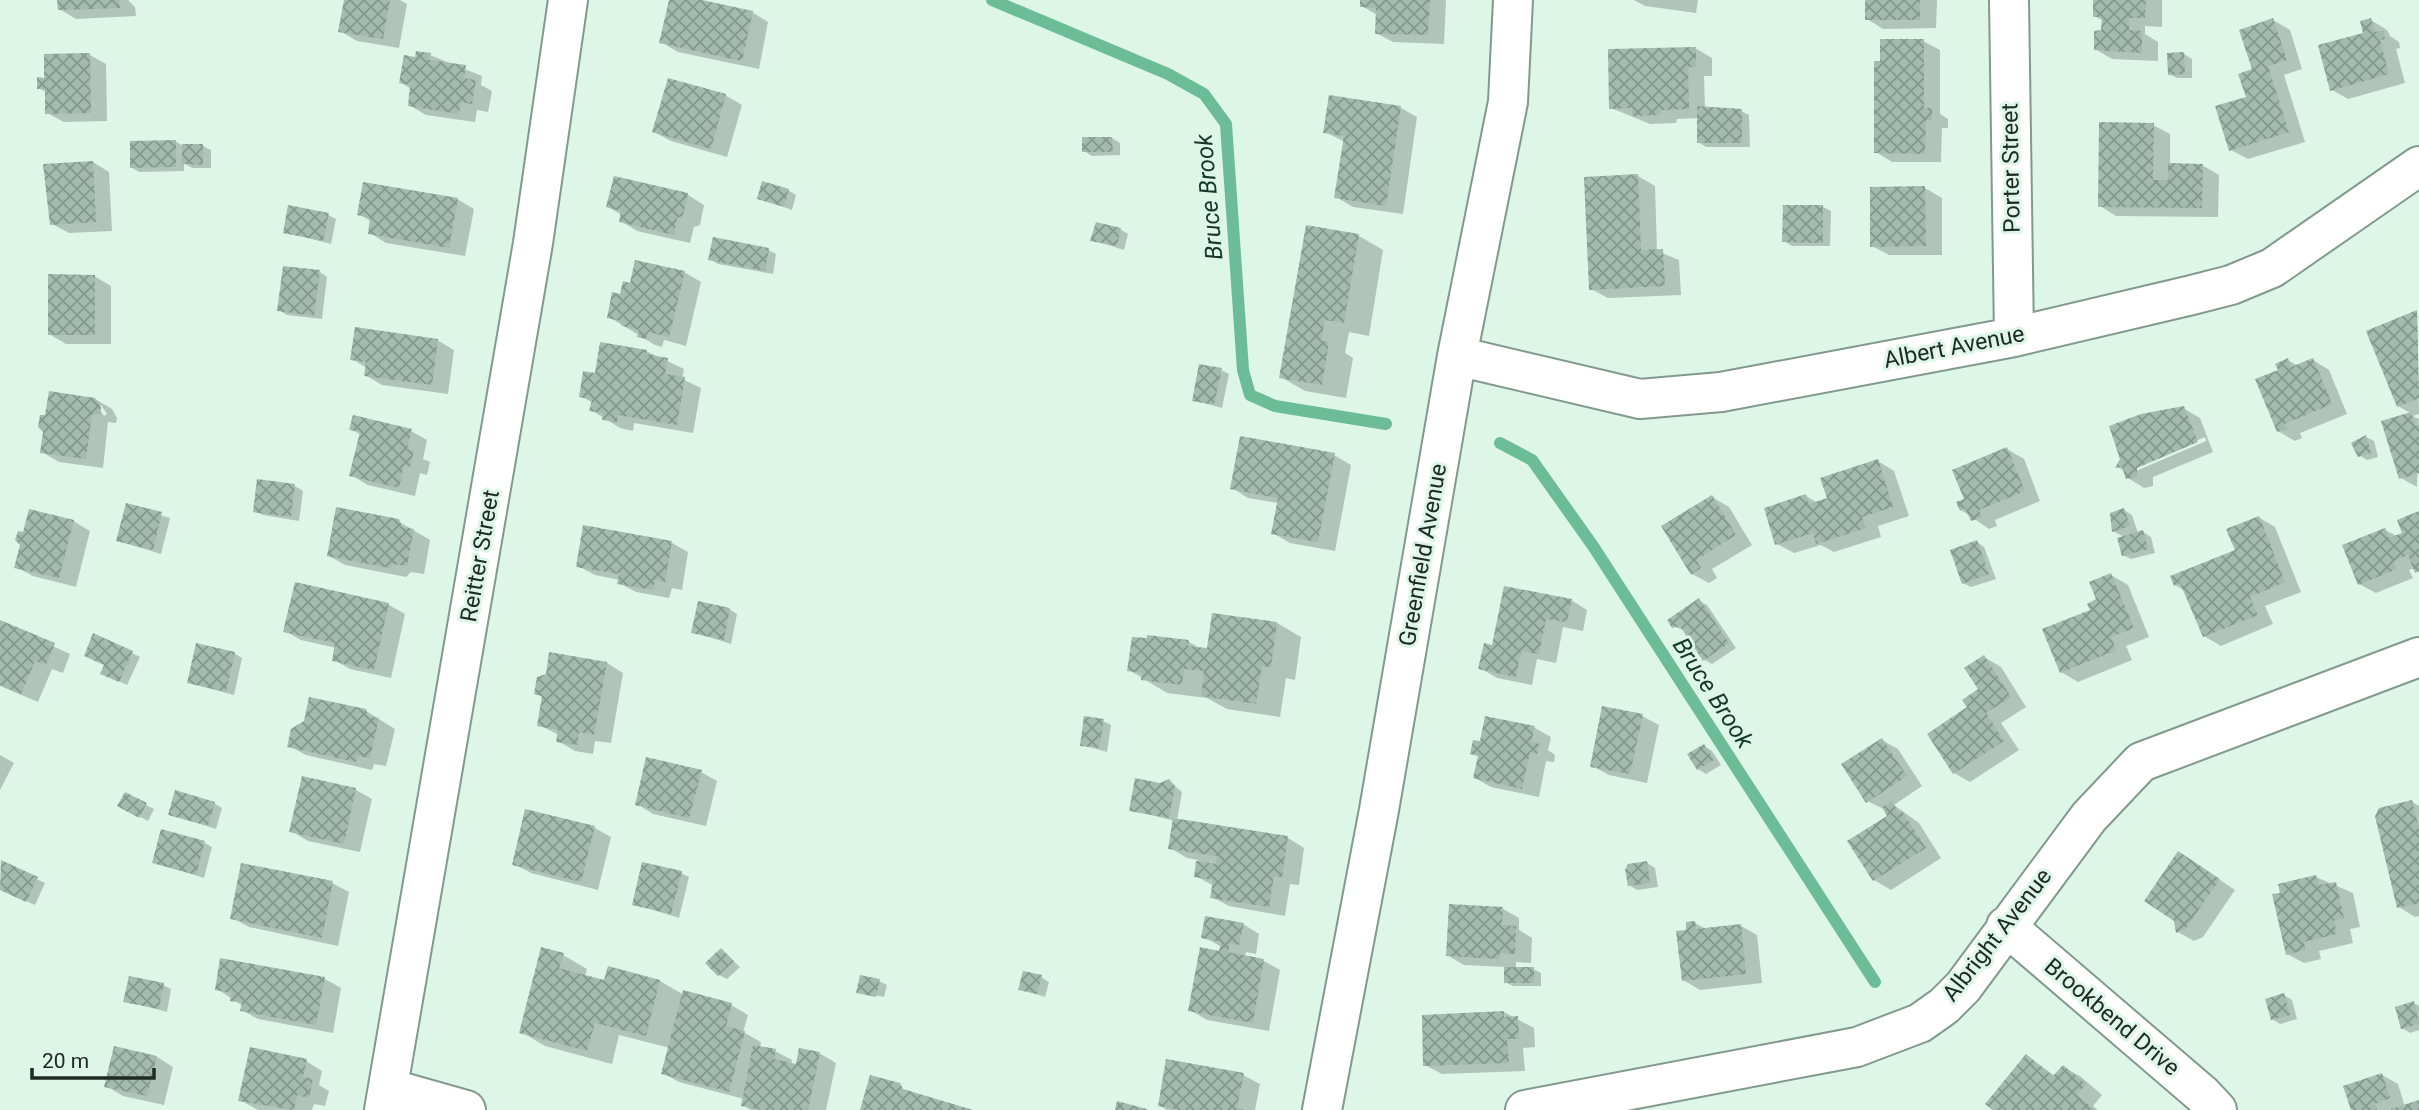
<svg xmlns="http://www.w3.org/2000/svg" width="2419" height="1110" font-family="Roboto,sans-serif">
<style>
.shadow{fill:#0003;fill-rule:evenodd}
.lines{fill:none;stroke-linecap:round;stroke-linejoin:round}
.stream{stroke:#6cbd97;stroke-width:12}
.building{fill:url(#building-cross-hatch)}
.minor-casing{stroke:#82998d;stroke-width:42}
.minor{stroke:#fff;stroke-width:38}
.labels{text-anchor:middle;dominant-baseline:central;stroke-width:6;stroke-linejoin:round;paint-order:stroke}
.street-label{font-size:23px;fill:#202a25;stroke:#ddf6e8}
.water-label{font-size:24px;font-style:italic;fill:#143828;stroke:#ddf6e8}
</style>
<defs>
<pattern id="building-cross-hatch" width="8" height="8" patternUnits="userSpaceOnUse" patternTransform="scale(1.75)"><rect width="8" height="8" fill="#a3bbae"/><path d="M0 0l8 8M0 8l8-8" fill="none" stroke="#84988d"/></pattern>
</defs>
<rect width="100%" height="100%" fill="#ddf6e8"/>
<!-- shadow -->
<path class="shadow" d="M59,0h69l7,7 1,9 -60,3 -17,-10z
M346,0h54l7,4 -8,44 -42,-7 -17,-10z
M670,0h23l59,12 16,10 -9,47 -81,-17 -17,-10z
M1362,0h84l-2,44 -51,-2 -17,-9 1,-18 -15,-9z
M1634,0h64l-2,13 -51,-7z
M1867,0h70l-1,28 -53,1 -16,-10z
M2095,0h67v27l-17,-1v8l13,8v19l-46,-2 -17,-10 8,-17v-11l-8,-5z
M2273,20l17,10 12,39 -18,6 21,67 -57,17 -17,-9 23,-80z
M2371,20l16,10 3,6 9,6 1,6 -4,1 9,34 -57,16 -16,-9z
M1923,41l17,9v64l8,5v9h-6l-1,34h-49l-16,-10 6,-89z
M1695,48l17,10v18h-8l1,32 36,3 8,4 1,32h-44l-8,-5 1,-24 -22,1 -1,4 -26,1 -39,-16z
M2184,54l8,5v19h-15l-8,-4z
M90,55l16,9 1,57 -43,1 -17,-9v-20l-8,-5 7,-8z
M430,55l52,21 -1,9 11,6 -4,21 -11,-2 -2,12 -49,-7 -17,-10 3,-16 -11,-6 15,-24z
M725,95l17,10 -15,52 -56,-16 -17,-9z
M1401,108l16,9 -14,97 -50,-7 -17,-10 9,-55 -20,-10z
M2153,125l17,9v31h32l17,10 -1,42 -102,-1 -16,-10z
M1112,138l8,5v12l-28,1 -8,-5z
M175,141l8,5h20l8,4v18h-19l-8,-5v8l-45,1 -8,-5z
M93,162l16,10 3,59 -43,2 -17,-9 -7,-58z
M1638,176l17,10 2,65 22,9 2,35 -73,3 -17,-9z
M1925,188l17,10v57h-53l-17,-9z
M788,190l8,5 -4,15 -33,-12z
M688,195l16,10 -4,20 -6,2 -4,16 -53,-12 -16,-10 1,-6 -14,-8z
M457,199l17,10 -9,47 -79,-13 -16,-10 2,-11 -13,-8z
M1823,207l8,4 -1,35h-38l-8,-5z
M328,215l8,4 -5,25 -46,-12z
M1307,227l52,9 24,14 -14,86 -20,-4 -4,21 8,5 -7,40 -41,-7 -24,-14z
M1120,229l8,5 -4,16 -32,-10z
M768,250l8,4 -3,20 -55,-10 -8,-5z
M320,272l7,5 -5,42 -35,-4 -8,-5z
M684,272l17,10 -15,64 -22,-6 -2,7 -7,-2 -46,-28 22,-32z
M94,276l17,10v58h-45l-17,-10z
M2417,312l2,102 -6,2 6,3 -2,68 -16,-9 -18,-55 29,-9 -14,-8z
M437,340l17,10 -6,44 -66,-9 -17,-10 2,-7 -15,-9z
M646,351l38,18 -2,10 19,9 -8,45 -59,-10 -1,8 -13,-3 -29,-18 2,-7 -12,-7 15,-21z
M2288,360l10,6 15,-6 16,10 18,44 -47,19 2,5 -7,3 -17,-10 2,-60z
M1221,370l8,4 -7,34 -28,-8z
M95,399l17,10 5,9 -1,5 -8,-1 -5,46 -44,-6 -17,-10zM97,405h4l6,9 -3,2z
M2183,408l17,10 13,34 -60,25v9l-9,2 -16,-10 -2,-6 -8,-5zM2205,437l1,4 -70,30v-4z
M351,429l60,2 16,9 -4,19 7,3 -3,13 -7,-2 -5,23 -47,-11 -17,-10 10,-40z
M2366,437l8,4 4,16 -11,3 -8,-5z
M2007,449l17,10 16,42 -45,19 2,6 -8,3 -28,-19 5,-11z
M1334,455l17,10 -16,86 -45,-8 -17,-10 5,-30 -30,-5 -16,-10z
M1878,461l16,10 15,45 -31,10 3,11 -47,15 -13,-7 -27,8 -17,-9 29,-48 12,7 11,-4z
M259,481l36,5 8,5 -4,30 -36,-6 -8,-4z
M1712,497l17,10 23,38 -40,24 5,9 -8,5 -17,-9z
M127,505l43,13 -9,36 -43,-13z
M2124,510l8,5 6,18 5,-1 8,5 4,16 -24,6 -8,-4 1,-18 -11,-6z
M2419,513v60l-4,-5 -6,2 4,8 -37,15 -17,-9 26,-54 12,6 7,-2z
M2258,517l17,10 26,65 -36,14 8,18 -52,22 -17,-10 -19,-45 -10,-6 62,-34z
M73,521l17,10 -14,56 -43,-11 -17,-9z
M398,521l32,19 -6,34 -13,-2 -5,5 -61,-12 -16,-9z
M1977,542l7,5 12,32 -25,8 -8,-4z
M672,543l16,9 -6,38 -10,-2 -3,10 -33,-6 -17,-9 1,-3 -25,-5 -17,-9z
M2111,575l17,10 21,52 -23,9 6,14 -54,22 -17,-10z
M296,584l93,21 16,9 -14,64 -41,-9 -16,-9 2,-12 -35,-8 -16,-9z
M1571,600l16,10 -4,21 -20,-4 -7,36 -19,-4 -5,26 -35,-7 -17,-10 13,-21z
M1699,601l8,4 29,43 -24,16 -7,-4 -20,-29 -12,-5z
M729,609l8,5 -6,30 -38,-12z
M0,622l70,32 -7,19 -11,-4 -14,33 -38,-16z
M1277,623l24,14 -6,43 -9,-2 -6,39 -53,-8 -20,-11 -40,-5 -38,-23 19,-33 41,5 14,8z
M132,653l8,4 -13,28 -17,-8 -4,-12z
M234,653l8,5 -8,37 -45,-12z
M1984,657l17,10 25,40 -25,16 18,27 -49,32 -16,-9 15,-65 12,-18z
M607,663l16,10 -12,70 -16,-2 -2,13 -18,-3 -17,-10 1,-6 -20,-10 4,-27 -7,-5z
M366,711l29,18 -9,37 -12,-2 -2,6 -66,-15 -17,-9 16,-24z
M1642,716l17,9 -12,58 -38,-8 -17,-9z
M1486,718l49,10 16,9 -3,13 7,5 -1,7 -8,-1 -7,36 -48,-10 -16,-9 4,-21 -7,-4 9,-10z
M1103,721l8,4 -4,27 -25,-7z
M1882,740l16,9 24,37 -28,19 25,18 22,35 -50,32 -17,-10 15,-64 -3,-6 -19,-9z
M1704,746l8,5 9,14 -15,9 -8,-5z
M0,755l14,8 -14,27z
M701,772l16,9 -11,45 -53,-12 -16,-10z
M303,778l53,12 16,9 -12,53 -52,-11 -17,-10z
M1169,781l13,11 -5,28 111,18 16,10 -5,37 -9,-1 -5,32 -56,-10 -17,-9v-12l-16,-9 2,-16 -11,-2 -17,-10 5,-27 -44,-11z
M125,794l29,15 -6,12 -29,-15z
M2412,802l7,4v110l-4,1 -16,-10z
M214,803l8,5 -6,21 -46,-15z
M527,811l68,17 16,9 -13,53 -67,-17 -17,-9z
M205,843l7,4 -8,31 -50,-16z
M2,863l43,20 -10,22 -35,-16z
M1647,863l8,5 3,19 -21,3 -8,-5z
M2195,863l40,27 -32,47 -9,4 -16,-9z
M681,873l8,4 -10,41 -45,-14z
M2316,877l37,16 7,34 -10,2 3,14 -34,8 2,8 -17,4 -17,-9z
M332,883l17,9 -11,54 -89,-19 -17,-9z
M1503,909l16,9v12l13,8 -1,25 -15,-1v7h17l8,4v13h-28l-8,-4 1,-15 -42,-2 -17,-10z
M1695,923l11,6 35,-3 16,9 5,48 -62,7 -17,-10 5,-49z
M1243,924l16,10 -3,20 -10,-2 -1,5 19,4 16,9 -11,61 -62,-11 -17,-10 32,-63 -19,-10z
M721,950l19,17 -13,12 -8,-4z
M563,955l24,14 -2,8 21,5 3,-14 51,13 24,14 47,10 17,10 -5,17 18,10 -1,6 15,3 17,9 -1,5 6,1 22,-13 17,10 -10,47h-75l-8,-5 1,-6 -65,-17 -16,-9 7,-25 -51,-13 -7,29 -67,-18 -24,-14z
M222,960l103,19 16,9 -8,45 -75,-14 -16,-9 1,-4 -26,-17z
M1041,977l8,5 -4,15 -25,-8z
M879,981l8,4 -3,12 -26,-5z
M163,985l8,4 -4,23 -42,-11z
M2284,995l8,5 5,19 -17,5 -8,-5z
M2414,1003l5,3v24l-9,3 -8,-5z
M1504,1012l30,16 1,19 -12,1 2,23 -83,3 -17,-9z
M115,1048l42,9 16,10 -9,38 -41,-9 -17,-10z
M2027,1056l28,20 8,-9 17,9 22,19 -9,11 5,4h-103z
M306,1061l16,10 -3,14 10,6 -4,15 -11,-2 -2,6h-54l-18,-10z
M1243,1075l17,9 -5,26h-88l-8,-5z
M2382,1075l16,9 7,23 14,-5v8h-66z"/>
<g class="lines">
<!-- stream -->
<path class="stream" d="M992,0l176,74 36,20 22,30 17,246 7,25 25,11 111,18
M1500,443l32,17 61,86 282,436"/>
</g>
<!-- building -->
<path class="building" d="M57,0h62l1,8 -62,2z
M344,0h46l-7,39 -45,-7z
M669,0h33l51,11 -11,50 -83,-18z
M1360,0h70l-2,35 -53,-1 1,-26 -16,-1z
M1865,0h55v20h-55z
M2093,0h53l-1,18h-16v12l13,1v22l-48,-3v-19l7,-1 1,-13h-9z
M2273,18l14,42 -19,6 21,66 -60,19 -14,-45 31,-9 -8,-23 14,-5 -13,-39z
M2371,18l4,14 8,-1 2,8 -5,1 9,34 -59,17 -12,-46 45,-12 -3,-12z
M1880,39h44v69h8v12h-6l-1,34 -51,-1v-92h6z
M1696,47v20h-8l1,42 -28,1 -1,5 -28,1v-8l-23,1 -1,-60z
M416,51l15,2 -2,7 37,5 -2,13 12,2 -4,24 -11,-2 -2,12 -51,-8 2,-21 -11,-2 5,-28 11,2z
M2184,52l1,22 -17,1 -1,-22z
M90,53l1,60 -46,1v-25h-8v-12l7,1v-24z
M668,78l58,16 -15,55 -59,-17z
M1329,95l72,11 -15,100 -52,-8 10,-62 -21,-3z
M1697,106l45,3v34h-45z
M2099,122l55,1 -1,57h15v-17l35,1 -1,44 -104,-1z
M1082,137h30l1,15h-31z
M176,140v27l-46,1v-27z
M182,144h21v21l-21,-1z
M93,161l3,61 -46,3 -7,-61z
M1638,174l3,76 22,-1 2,37 -76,4 -5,-113z
M614,176l74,17 -5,23 -6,2 -3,17 -55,-13 2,-11 -15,-4z
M762,181l27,8 -5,18 -27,-8z
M363,182l95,16 -9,50 -81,-14 2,-16 -13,-3z
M1925,186l1,60 -56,1v-60z
M288,205l41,8 -6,28 -40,-8z
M1783,205h40v38l-41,-1z
M1096,222l25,6 -4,18 -27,-5z
M1306,225l53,9 -15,89 -19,-3 -4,21 8,1 -7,43 -43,-7z
M713,237l56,11 -4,23 -57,-11z
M635,260l50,11 -16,66 -21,-5 -2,7 -9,-2 2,-7 -17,-4 -2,-5 -13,-3 5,-26 8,2 3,-13 7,2z
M283,266l37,4 -6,46 -37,-5z
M48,274l47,1v60h-47z
M2417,310l2,88 -22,9 -31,-76z
M355,327l83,12 -6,46 -68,-9 2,-14 -16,-2z
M600,342l47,8 -1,4 22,4 -3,16 20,3 -8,48 -59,-10 -1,7 -15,-2 1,-7 -14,-2 3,-11 -13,-3 4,-26 12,2z
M2288,358l3,9 22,-9 19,46 -48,20 3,5 -10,3 -22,-53 23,-9 -3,-6z
M1199,364l23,4 -8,37 -22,-4z
M49,391l46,7 6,9 -1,8 -8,-1 -6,45 -46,-6 3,-21 -5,-5 2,-12h5z
M2184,406l14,36 -61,26v9l-11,2 -4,-12 -7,1 5,-9 -11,-33 32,-12z
M2411,412l4,14 4,-1v48l-20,6 -18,-58z
M353,415l59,14 -5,20 7,2 -4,16 -6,-2 -5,23 -50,-12 11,-44 -11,-2z
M2366,435l5,18 -13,4 -7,-14z
M1240,436l95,17 -17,89 -47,-8 7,-36 -48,-9z
M2007,447l18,44 -46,19 3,7 -11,4 -6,-13 -5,3 -4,-9 8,-3 -12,-29z
M1878,459l15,48 -31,10 4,11 -50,16 -3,-11 -38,12 -11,-37 42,-14 3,10 18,-6 -7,-20z
M257,479l38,5 -4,33 -38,-5z
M1712,495l24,40 -40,25 5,8 -10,7 -30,-49z
M126,503l36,9 -9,38 -37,-9z
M336,507l63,12 3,8 12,2 -7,37 -14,-2 -4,4 -62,-12z
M2124,508l6,18 -18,6 -2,-19z
M29,509l45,11 -15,58 -45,-10 6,-23 -5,-5 3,-9 5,1z
M2419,511v60l-4,2 -7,-18 -14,6 3,8 -39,16 -16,-40 43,-17 4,10 13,-5 -5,-13z
M2259,516l26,66 -35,15 8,18 -55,22 -23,-54 -6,3 -4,-10 65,-26 -9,-21z
M583,525l89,16 -7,41 -10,-2 -2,10 -36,-6 2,-10 -43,-7z
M2143,530l5,19 -26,7 -5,-18z
M1977,540l12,34 -27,10 -12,-34z
M2111,573l23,55 -23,9 5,13 -56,23 -18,-44 48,-19 -3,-6 9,-5 -7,-17z
M295,582l94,21 -15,67 -42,-9 3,-18 -52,-11z
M1504,586l68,13 -5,23 -21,-3 -7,35 -18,-3 -5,26 -38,-8 6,-26 8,2z
M1699,598l30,45 -26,18 -23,-35 -8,2 -5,-8z
M698,601l32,7 -6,32 -33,-7z
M1212,613l65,9 -6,45 -9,-1 -6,38 -55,-8 3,-25 -20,-2 -2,16 -41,-5 1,-7 -15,-2 5,-34 15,1v-3l42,5 -1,6 19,2z
M0,620l55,23 -9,22 -11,-4 -14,33 -21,-9z
M93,633l40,18 -14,31 -19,-8 4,-9 -20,-9z
M196,643l39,9 -9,40 -39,-9z
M549,652l58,10 -13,73 -15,-3 -2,13 -21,-3 2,-12 -21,-4 5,-30 -8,-2 3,-17 9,-3z
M1984,655l27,42 -25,16 18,28 -51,33 -26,-40 40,-27 -5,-7 16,-11 -14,-21z
M309,697l57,12 2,7 11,2 -9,40 -12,-2 -2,6 -69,-15 4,-18 13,-8z
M1602,706l41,8 -13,60 -40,-7z
M1084,716l20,3 -5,29 -19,-2z
M1485,716l50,10 -4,16 9,2 -3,10 -7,-2 -8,37 -49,-11 5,-22 -8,-2 3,-14 7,1z
M1882,738l25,38 -41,27 -25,-39z
M1704,744l10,16 -17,10 -10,-16z
M646,757l56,13 -13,48 -54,-13z
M302,776l54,12 -12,56 -55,-12z
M1135,778l25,5 9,-4 6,7 -6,32 -40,-7z
M175,790l40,12 -7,24 -40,-11z
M125,792l22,11 -8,15 -22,-12z
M2412,800l7,29v74l-22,5 -22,-92 4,-8z
M1892,801l7,12 3,-2 24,37 -53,33 -26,-40 40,-25 -5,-9z
M525,809l70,17 -14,56 -69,-17z
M1173,818l115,18 -6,41 -8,-1 -5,31 -59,-9 3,-18 -19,-3 2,-16 20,3 1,-8 -49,-7z
M161,829l44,12 -9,34 -44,-12z
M2178,851l42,28 -34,49 -10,5 -2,-12 -30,-20z
M1,860l37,17 -12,25 -26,-12z
M1647,861l3,22 -22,3 -3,-16 3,-6z
M642,862l40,9 -11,43 -39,-9z
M241,863l92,18 -11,57 -92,-19z
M2316,875l3,10 17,-3 8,36 -10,2 3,14 -33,8 1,8 -19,5 -14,-61 8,-1 -2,-9z
M1449,904l54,3 -1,18 14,1 -1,28 -15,-1 -1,6 -53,-3z
M1205,916l39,7 -5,22 -9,-1 -2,8 36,7 -11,64 -65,-12 12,-64 19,4 2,-9 -20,-4z
M1695,921l1,8 45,-5 5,50 -64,7 -6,-50 10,-1v-8z
M541,947l23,6 -5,15 45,12 4,-14 52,14 -14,56 -51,-13 -8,28 -68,-18z
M721,948l13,13 -16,15 -13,-13z
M220,958l105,19 -9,48 -76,-14 2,-8 -12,-2 1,-8 -16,-3z
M1504,967h30v16h-30z
M1023,971l19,4 -5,19 -19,-4z
M860,975l20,4 -4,18 -20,-4z
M129,976l35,7 -5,26 -36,-7z
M683,990l49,13 -6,23 19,5 -16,61 -68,-18z
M2284,993l6,22 -19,5 -6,-21z
M2414,1001l5,23 -18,5 -6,-22z
M1504,1011v6l14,-1 1,23h-12l2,24 -86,3 -1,-51z
M753,1045l23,4 -2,10 22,5 3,-16 21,4 -12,58h-46l-21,-4z
M114,1046l43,10 -10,40 -43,-9z
M250,1047l57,12 -4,18 10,2 -4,19 -12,-3 -3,15 -56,-9z
M2026,1054l27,22 10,-11 23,19 -9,11 18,15h-102l-8,-6z
M1166,1059l78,14 -7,34 7,3h-65l-21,-4z
M2382,1073l8,25 -15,6 2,6h-26l-8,-24z
M870,1075l30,8 3,6 70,21h-113z
M2419,1100v10h-28v-1z
M1117,1101l30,8v1h-32z"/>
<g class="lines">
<!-- minor casing -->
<g class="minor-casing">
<path id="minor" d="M2009,0l5,337
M1457,356l183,43 81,-7 293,-55 178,-42 39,-10 41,-17 147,-102
M2006,926l197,169 14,15
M388,1088l78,22
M384,1110l149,-867 35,-243
M1322,1110l57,-300 78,-454 51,-254 5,-102
M1525,1110l332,-63 63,-24 24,-17 19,-19 126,-170 52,-55 278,-105"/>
</g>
<!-- minor -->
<use href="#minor" class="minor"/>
</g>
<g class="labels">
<!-- street labels -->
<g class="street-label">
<text transform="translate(2011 168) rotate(-91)">Porter Street</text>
<text transform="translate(1954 347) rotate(-11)">Albert Avenue</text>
<text transform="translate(1423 555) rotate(-80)">Greenfield Avenue</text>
<text transform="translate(480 556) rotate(-80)">Reitter Street</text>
<text transform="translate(1997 935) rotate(-52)">Albright Avenue</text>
<text transform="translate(2112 1017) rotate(40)">Brookbend Drive</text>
</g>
<!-- water labels -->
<g class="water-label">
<text transform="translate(1209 197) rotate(-95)">Bruce Brook</text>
<text transform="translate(1713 693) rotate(57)">Bruce Brook</text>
</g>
</g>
<!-- scale -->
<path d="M32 1068v10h122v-10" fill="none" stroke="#202a25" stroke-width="3.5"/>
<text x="42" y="1068" font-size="21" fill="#202a25" stroke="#ddf6e8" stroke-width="5" paint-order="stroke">20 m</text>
</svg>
